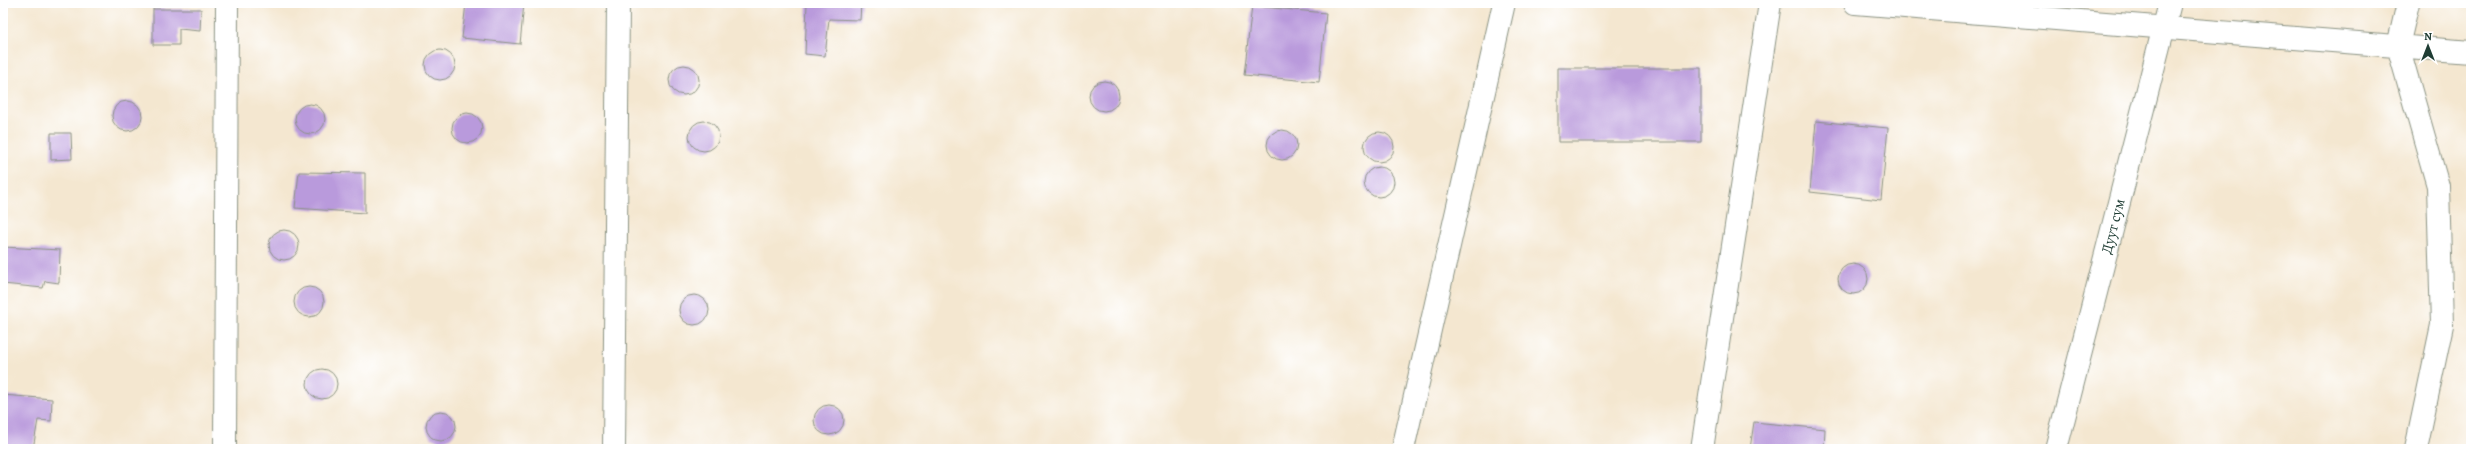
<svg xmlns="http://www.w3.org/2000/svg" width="2474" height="452" font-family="Alegreya,serif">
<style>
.building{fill:#b99adc}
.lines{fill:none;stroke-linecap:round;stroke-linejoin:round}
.minor-casing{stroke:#8a9282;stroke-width:24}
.major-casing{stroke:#8a9282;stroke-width:24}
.minor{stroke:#fff;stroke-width:22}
.major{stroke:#fff;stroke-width:22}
.labels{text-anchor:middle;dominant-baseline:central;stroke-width:3;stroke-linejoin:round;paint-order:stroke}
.street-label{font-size:15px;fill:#1f3d34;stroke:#fff}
</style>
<rect width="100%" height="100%" fill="#fff"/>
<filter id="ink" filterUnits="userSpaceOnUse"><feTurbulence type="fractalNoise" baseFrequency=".025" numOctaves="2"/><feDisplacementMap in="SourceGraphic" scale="8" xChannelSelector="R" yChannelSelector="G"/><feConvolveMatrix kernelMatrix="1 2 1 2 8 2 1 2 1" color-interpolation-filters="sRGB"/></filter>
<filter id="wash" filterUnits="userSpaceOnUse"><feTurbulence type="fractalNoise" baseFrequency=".012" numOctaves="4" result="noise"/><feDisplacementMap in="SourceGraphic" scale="16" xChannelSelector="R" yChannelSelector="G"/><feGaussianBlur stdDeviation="0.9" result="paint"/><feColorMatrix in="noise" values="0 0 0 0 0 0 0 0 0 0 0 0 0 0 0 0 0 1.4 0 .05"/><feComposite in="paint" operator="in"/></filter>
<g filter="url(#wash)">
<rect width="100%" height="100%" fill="#f4e7d0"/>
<g id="blocks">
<!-- building -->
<path class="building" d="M466,3h58l-4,41 -58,-6z
M807,3h54l-1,17 -31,-1 -4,37 -20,-2z
M1252,6l74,7 -7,69 -75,-7z
M153,9h48l-1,22 -21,-2v16h-26z
M425 65a15 15 0 1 1 30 0a15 15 0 1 1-30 0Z
M669 80a15 15 0 1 1 30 0a15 15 0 1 1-30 0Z
M1558,68h143v74h-143z
M1089 96a15 15 0 1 1 30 0a15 15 0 1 1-30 0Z
M112 116a15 15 0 1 1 30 0a15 15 0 1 1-30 0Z
M295 119a15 15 0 1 1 30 0a15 15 0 1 1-30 0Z
M452 128a15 15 0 1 1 30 0a15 15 0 1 1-30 0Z
M689 136a15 15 0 1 1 30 0a15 15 0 1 1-30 0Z
M1816,121l72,7 -7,72 -71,-8z
M1267 145a15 15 0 1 1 30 0a15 15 0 1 1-30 0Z
M1364 147a15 15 0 1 1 30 0a15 15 0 1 1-30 0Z
M51,133h20l1,26 -21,1z
M1364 182a15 15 0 1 1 30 0a15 15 0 1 1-30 0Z
M299,172l66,1v40l-70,-5z
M269 245a15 15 0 1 1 30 0a15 15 0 1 1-30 0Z
M3,247l57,3 -1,33 -14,-2 -2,7 -40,-4z
M1838 279a15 15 0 1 1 30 0a15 15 0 1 1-30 0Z
M294 302a15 15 0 1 1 30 0a15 15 0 1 1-30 0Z
M679 310a15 15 0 1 1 30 0a15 15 0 1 1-30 0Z
M307 384a15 15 0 1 1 30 0a15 15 0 1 1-30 0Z
M3,395l49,4 -1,22 -13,-1 -5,29 -30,-1z
M814 420a15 15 0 1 1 30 0a15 15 0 1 1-30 0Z
M426 426a15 15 0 1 1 30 0a15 15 0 1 1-30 0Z
M1754,422l71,7 -1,20h-74z"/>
</g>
</g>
<g filter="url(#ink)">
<use href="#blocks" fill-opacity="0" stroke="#8a9282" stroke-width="1"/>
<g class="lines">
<!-- minor casing -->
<g class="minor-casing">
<path id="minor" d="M1855,3l616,49
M2408,3l-10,43 40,140 4,139 -26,124
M225,449l2,-446
M614,449l4,-446
M1403,449l101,-446
M1702,449l68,-446"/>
</g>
<!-- major casing -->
<g class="major-casing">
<g id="major">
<path id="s1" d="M2056,449l114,-446"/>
</g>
</g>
<!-- minor -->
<use href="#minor" class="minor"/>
<!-- major -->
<use href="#major" class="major"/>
</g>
</g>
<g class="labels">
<!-- street labels -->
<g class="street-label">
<text stroke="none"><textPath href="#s1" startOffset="230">Дуут сум</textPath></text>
</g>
</g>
<!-- margin -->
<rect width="2474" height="452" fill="none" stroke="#fff" stroke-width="16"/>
<!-- north arrow -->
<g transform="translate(2428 46)" stroke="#ffffff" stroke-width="3" paint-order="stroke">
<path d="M0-3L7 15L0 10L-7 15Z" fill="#1f3d34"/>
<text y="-6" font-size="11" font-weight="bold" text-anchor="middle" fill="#1f3d34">N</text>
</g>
</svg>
